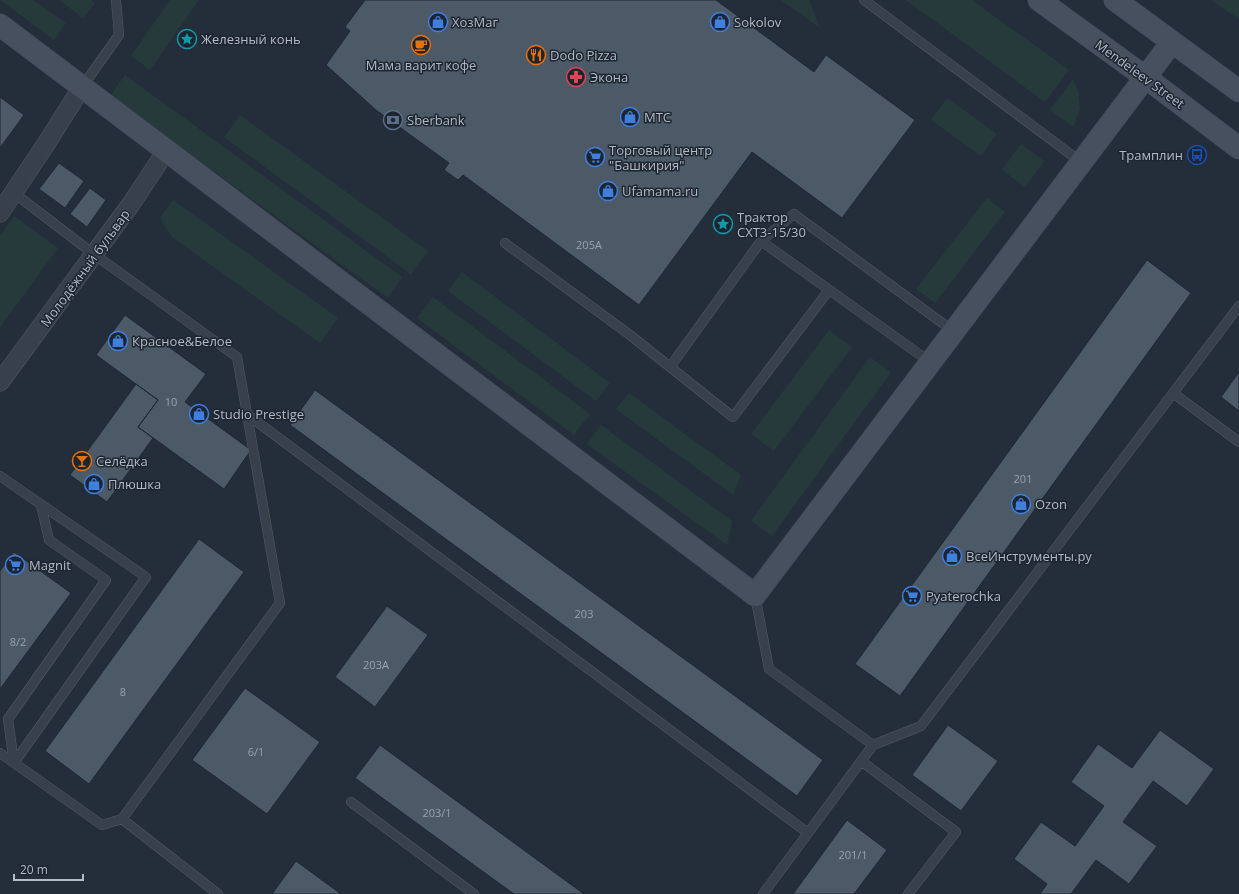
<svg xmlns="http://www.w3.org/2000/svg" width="1239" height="894" font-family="'Open Sans',sans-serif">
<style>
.green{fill:#263a3c}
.building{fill:#4c5967;stroke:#1f2732}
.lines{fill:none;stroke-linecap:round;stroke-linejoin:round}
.lane-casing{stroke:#535b66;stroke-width:10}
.street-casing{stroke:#535b66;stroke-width:19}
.secondary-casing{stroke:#414954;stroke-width:23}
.lane{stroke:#38404b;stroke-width:9}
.street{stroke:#38404b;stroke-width:18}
.secondary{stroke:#46505e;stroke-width:22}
.labels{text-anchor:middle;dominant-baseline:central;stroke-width:3;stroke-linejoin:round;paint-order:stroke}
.number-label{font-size:11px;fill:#99a2af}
.poi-label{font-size:13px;fill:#b3bbc7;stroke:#1d2530;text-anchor:start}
.street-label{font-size:13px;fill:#b3bbc7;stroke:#1d2530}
</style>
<rect width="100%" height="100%" fill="#242e3b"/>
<!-- green -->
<path class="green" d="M0,0h33l33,23 -12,17z
M59,0h32l4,3 -12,15z
M170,0h29l-49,70 -19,-14z
M781,0h28l11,28z
M906,0h66l97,70 -24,32z
M1211,0h28v19z
M125,75l277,202 -14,21 -278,-202z
M1073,79l5,12 2,18 -7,18 -23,-17z
M947,98l50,36 -16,22 -50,-36z
M240,115l188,136 -17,23 -187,-137z
M1021,144l23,17 -19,26 -23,-17z
M987,198l18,14 -70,91 -19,-14z
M173,200l165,118 -18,25 -148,-106 -12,-19z
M14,216l44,32 -58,79v-91z
M462,272l148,111 -14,18 -148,-110z
M433,297l157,117 -16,21 -157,-117z
M829,330l23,17 -78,104 -23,-17z
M870,357l21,15 -119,164 -21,-15z
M629,393l112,82 -8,20 -117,-86z
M601,425l131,96 -5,24 -140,-101z"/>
<!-- building -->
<path class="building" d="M365,0h351l98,72 12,-17 89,65 -73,98 -90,-66 -113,153 -176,-130 -5,5 -14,-10 5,-7 -73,-53 -50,-45 24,-34 -5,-4z
M0,97l24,18 -24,33z
M59,163l25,18 -19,27 -26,-19z
M90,188l16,12 -19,27 -17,-13z
M1147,260l44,33 -291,403 -45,-32z
M125,315l81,59 -21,28 66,48 -27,39 -86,-62 20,-27 -62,-45z
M1239,372v39l-18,-14z
M136,384l22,16 -20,27 15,11 -46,64 -37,-27z
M315,390l508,370 -26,36 -507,-371z
M199,539l45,33 -155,212 -44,-33z
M14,552l57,41 -71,96v-118z
M387,606l41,29 -53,72 -40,-30z
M245,688l75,54 -53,72 -75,-54z
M948,725l50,36 -37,50 -49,-36z
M1160,730l54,39 -27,37 -34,-25 -30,41 34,24 -28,38 -33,-24 -25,34h-31l7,-10 -33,-25 27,-37 34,24 29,-40 -33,-24 27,-38 34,24z
M380,745l204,149h-70l-36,-26 -123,-90z
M847,820l40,30 -33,44h-61z
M296,861l45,33h-69z"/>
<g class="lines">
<!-- lane casing -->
<g class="lane-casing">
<path id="lane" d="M864,0l217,162
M82,87l37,-52 -3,-35
M14,193l81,62 142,102 43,246 -158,216
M761,241l169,121
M505,243l125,92 40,32 91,-126 33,-27 159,117
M670,367l63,50 96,-127
M1173,393l66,49
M248,415l560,418
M0,476l146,101 -132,186
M755,595l14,74 104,76 -110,149
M873,745l48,-19 318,-420
M0,753l102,72 20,-6 96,75
M861,761l95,71 -48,62
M14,763l-6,-44 98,-139 -57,-40 -8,-35
M351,802l123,92"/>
</g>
<!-- street casing -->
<g class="street-casing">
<path id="street" d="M0,213l46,-69 36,-57
M0,382l131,-178 35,-53"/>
</g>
<!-- secondary casing -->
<g class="secondary-casing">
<path id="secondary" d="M1039,0l106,77 94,71
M1115,0l124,91
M0,25l755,570 417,-553"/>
</g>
<!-- lane -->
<use href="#lane" class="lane"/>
<!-- street -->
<use href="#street" class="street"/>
<!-- secondary -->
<use href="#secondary" class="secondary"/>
</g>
<!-- icons -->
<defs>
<g id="shop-ring" transform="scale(1)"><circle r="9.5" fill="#1d2530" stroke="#3f7fe0" stroke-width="1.5"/><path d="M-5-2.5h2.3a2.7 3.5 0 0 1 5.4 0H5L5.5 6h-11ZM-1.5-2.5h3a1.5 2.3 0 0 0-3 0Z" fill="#3f7fe0"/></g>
<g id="sight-ring" transform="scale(1)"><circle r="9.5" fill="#1d2530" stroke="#0f9aa8" stroke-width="1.5"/><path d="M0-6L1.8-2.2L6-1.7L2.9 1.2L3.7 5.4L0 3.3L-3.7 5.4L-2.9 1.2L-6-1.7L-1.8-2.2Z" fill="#0f9aa8"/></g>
<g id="cafe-ring" transform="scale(1)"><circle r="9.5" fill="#1d2530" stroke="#e8710a" stroke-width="1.5"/><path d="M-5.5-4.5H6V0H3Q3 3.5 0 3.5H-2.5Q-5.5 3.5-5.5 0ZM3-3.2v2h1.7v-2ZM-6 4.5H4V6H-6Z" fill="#e8710a"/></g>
<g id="restaurant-ring" transform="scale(1)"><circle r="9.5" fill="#1d2530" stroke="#e8710a" stroke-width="1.5"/><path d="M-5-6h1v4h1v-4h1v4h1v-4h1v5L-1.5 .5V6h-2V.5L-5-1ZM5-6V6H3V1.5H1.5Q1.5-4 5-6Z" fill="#e8710a"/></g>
<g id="pharmacy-ring" transform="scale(1)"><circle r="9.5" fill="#1d2530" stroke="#e0444e" stroke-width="1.5"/><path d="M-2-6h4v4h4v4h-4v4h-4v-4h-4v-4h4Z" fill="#e0444e"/></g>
<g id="bank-ring" transform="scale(1)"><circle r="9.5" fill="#1d2530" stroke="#5c6f8a" stroke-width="1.5"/><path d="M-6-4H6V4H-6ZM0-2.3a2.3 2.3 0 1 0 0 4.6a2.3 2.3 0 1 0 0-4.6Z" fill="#5c6f8a"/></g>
<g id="bus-ring" transform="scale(1)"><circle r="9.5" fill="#1d2530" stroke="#1a4fb4" stroke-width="1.5"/><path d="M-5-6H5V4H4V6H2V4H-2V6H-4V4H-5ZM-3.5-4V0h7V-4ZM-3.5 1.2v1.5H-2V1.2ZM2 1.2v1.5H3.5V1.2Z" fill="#1a4fb4"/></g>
<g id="supermarket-ring" transform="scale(1)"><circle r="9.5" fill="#1d2530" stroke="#3f7fe0" stroke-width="1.5"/><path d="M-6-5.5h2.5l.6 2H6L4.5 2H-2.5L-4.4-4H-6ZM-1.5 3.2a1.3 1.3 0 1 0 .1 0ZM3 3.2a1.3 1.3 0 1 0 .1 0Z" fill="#3f7fe0"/></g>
<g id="bar-ring" transform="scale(1)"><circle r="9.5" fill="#1d2530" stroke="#e8710a" stroke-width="1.5"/><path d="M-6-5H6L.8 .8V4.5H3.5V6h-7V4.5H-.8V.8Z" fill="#e8710a"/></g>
</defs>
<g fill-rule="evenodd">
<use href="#shop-ring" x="438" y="22"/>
<use href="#shop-ring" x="720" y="22"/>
<use href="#sight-ring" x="187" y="39"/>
<use href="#cafe-ring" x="421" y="45"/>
<use href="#restaurant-ring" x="536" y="55"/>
<use href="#pharmacy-ring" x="576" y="77"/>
<use href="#shop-ring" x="630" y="117"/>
<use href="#bank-ring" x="393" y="120"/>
<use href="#bus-ring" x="1197" y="155"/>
<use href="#supermarket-ring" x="595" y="157"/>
<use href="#shop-ring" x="608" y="191"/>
<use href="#sight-ring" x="723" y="224"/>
<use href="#shop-ring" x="118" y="341"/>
<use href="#shop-ring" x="199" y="414"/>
<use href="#bar-ring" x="82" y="461"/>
<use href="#shop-ring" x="94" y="484"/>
<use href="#shop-ring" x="1021" y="504"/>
<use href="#shop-ring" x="952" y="556"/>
<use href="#supermarket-ring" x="15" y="565"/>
<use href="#supermarket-ring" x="912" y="596"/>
</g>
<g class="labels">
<!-- number labels -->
<g class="number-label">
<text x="589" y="244">205А</text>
<text x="171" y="401">10</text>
<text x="1023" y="478">201</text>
<text x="584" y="613">203</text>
<text x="18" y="641">8/2</text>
<text x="376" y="664">203А</text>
<text x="123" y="691">8</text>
<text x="256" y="751">6/1</text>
<text x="437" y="812">203/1</text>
<text x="853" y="854">201/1</text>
</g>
<!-- poi labels -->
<g class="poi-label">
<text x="452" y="22">ХозМаг</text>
<text x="734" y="22">Sokolov</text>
<text x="201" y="39">Железный конь</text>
<text x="550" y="55">Dodo Pizza</text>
<text x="421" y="65" text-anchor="middle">Мама варит кофе</text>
<text x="590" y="77">Экона</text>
<text x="644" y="117">МТС</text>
<text x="407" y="120">Sberbank</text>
<text x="609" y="150">Торговый центр<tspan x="609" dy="15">"Башкирия"</tspan></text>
<text x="1183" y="155" text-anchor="end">Трамплин</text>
<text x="622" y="191">Ufamama.ru</text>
<text x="737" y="217">Трактор<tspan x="737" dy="15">СХТ3-15/30</tspan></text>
<text x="132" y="341">Красное&amp;Белое</text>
<text x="213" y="414">Studio Prestige</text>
<text x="96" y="461">Селёдка</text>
<text x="108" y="484">Плюшка</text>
<text x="1035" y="504">Ozon</text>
<text x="966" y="556">ВсеИнструменты.ру</text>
<text x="29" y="565">Magnit</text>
<text x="926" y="596">Pyaterochka</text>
</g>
<!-- street labels -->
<g class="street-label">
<text transform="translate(1140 74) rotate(36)">Mendeleev Street</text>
<text transform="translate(85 268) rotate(-54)">Молодёжный бульвар</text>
</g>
</g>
<!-- scale -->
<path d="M14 874v6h69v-6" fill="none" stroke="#b3bbc7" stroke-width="2"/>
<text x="20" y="874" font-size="12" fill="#b3bbc7" stroke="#1d2530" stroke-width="3" paint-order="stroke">20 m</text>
</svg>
